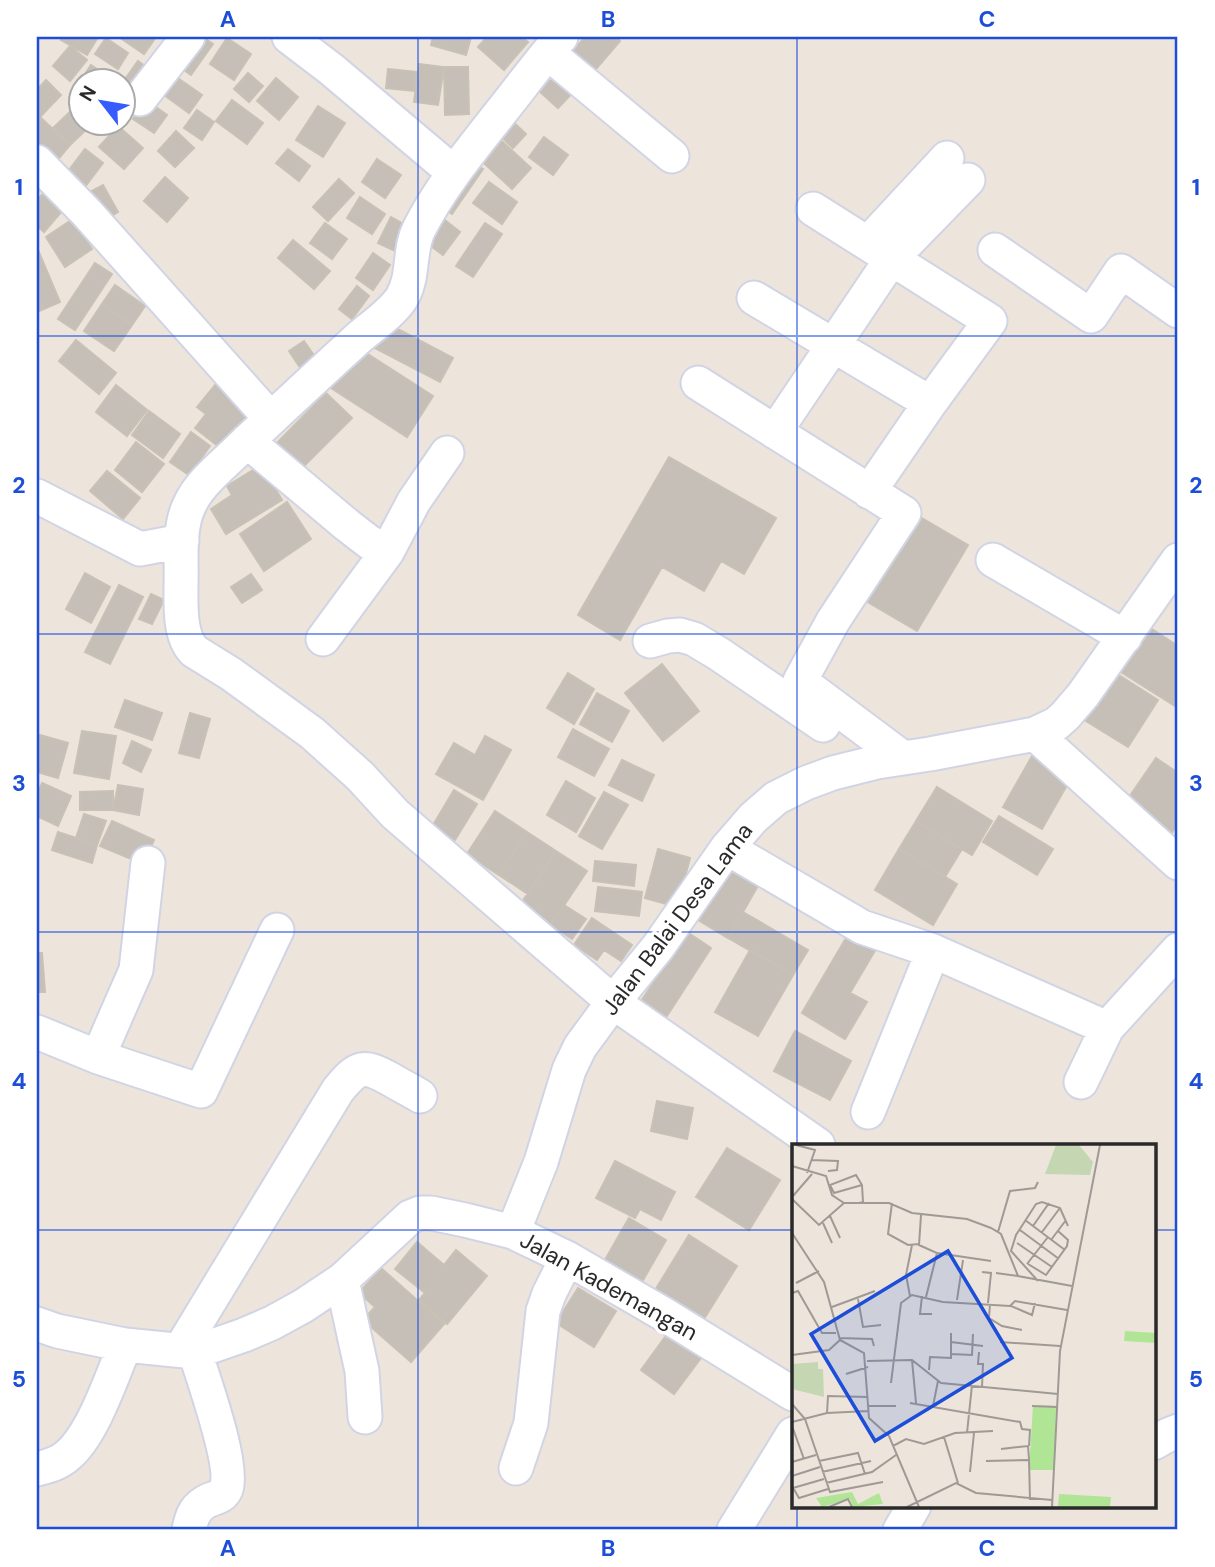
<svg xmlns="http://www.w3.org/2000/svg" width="1215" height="1567" font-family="'DM Sans',sans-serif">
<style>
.building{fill:#c5bfb8;stroke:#c8c1b5;stroke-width:2}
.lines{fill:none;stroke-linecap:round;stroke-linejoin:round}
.minor-casing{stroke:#d1d4e4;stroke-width:37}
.minor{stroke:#fff;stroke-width:33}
.grid{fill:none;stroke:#1d4ed8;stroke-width:2;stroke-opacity:0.55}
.labels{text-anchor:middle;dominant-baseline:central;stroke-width:7;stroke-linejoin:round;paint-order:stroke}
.street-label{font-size:23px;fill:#2a2a2a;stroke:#fff}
.inset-road{fill:none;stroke:#9f9a95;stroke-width:2}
.view{fill:#1d4ed8;fill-opacity:0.15;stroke:#1d4ed8;stroke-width:3.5}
.inset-edge{fill:none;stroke:#2a2a2a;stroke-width:3.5}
.neatline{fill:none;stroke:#1d4ed8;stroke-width:2.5}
.grid-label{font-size:23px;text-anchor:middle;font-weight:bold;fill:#1d4ed8}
</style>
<rect width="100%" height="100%" fill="#ede5dc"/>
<!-- building -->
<path class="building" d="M63,37h35l-11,18 -26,-15z
M119,37h37l-12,17z
M203,37l10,7 -22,31 -18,-12z
M433,37h38l-5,18 -35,-10z
M487,37h35l6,5 -24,28 -26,-23z
M585,37h31l4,4 -30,35 -22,-19z
M106,38l22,15 -10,16 -23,-15z
M227,38l24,16 -17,26 -24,-16z
M70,46l17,14 -17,21 -17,-15z
M138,61l17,12 -15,21 -17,-12z
M547,61l30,27 -19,20 -29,-26z
M419,64l25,3 -6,38 -24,-3z
M91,65l23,15h-33z
M444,67h24l1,47 -24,1z
M388,69l28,3 -2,19 -28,-3z
M248,73l15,13 -14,16 -15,-13z
M172,74l30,21 -13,18 -29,-21z
M276,78l22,19 -19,23 -22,-19z
M46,80l15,15 -21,22 -3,-3v-24z
M146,100l21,15 -13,18 -21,-14z
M232,100l31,23 -16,21 -31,-23z
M318,106l27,17 -22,34 -27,-17z
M73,109l7,8v5h6l4,4 -20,19 -17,-17z
M197,110l17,12 -12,18 -18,-12z
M40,117l30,28 -16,19 -17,-16v-28z
M509,118l17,16 -13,14 -17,-16z
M118,126l25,22 -19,21 -25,-22z
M176,131l18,17 -19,19 -17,-16z
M494,134l37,34 -19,21 -37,-34z
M544,137l24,18 -15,20 -24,-18z
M85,149l18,14 -22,29 -18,-14z
M288,149l22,17 -11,15 -23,-18z
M377,159l24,16 -16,23 -23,-16z
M468,160l15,9 -31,45 -14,-9z
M165,177l23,21 -21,24 -23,-21z
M339,179l15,14 -26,28 -15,-14z
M489,182l28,20 -15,22 -29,-21z
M103,185l15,27 -15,9 -15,-28z
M48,187l20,17 -24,28 -7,-6v-25z
M360,197l25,17 -13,20 -25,-16z
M437,214l23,18 -17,23 -23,-17z
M391,217l16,9 -12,25 -17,-8z
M73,219l19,30 -27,18 -19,-30z
M325,223l22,16 -15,20 -22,-16z
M485,223l17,11 -29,43 -17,-11z
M293,240l37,31 -16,18 -36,-31z
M38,250l22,52 -23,10v-61z
M373,253l17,12 -17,25 -17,-12z
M95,263l17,11 -37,56 -17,-11z
M115,285l30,21 -13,19 -30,-21z
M357,286l12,10 -17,23 -13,-10z
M102,304l30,21 -18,26 -30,-20z
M388,324l65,34 -13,24 -65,-34z
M76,340l40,33 -17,21 -40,-33z
M304,341l14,20 -15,11 -14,-21z
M357,347l76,49 -26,41 -76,-49z
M216,384l36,29 -29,37 -28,-22 11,-14 -9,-7z
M116,385l31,25 -20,26 -31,-24z
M326,393l26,25 -53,53 -25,-25z
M149,411l31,23 -17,24 -31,-23z
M191,432l19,14 -21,29 -19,-13z
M136,442l28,22 -22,28 -27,-22z
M669,457l107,61 -32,56 -23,-13 -17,30 -42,-24 -42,73 -42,-25z
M261,465l21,35 -56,34 -15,-25 21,-14 -5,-9z
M107,471l33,27 -17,21 -33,-28z
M287,502l24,37 -47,32 -24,-37z
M915,514l53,31 -51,86 -53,-31z
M85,573l25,14 -19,36 -25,-14z
M251,574l11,16 -20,13 -11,-16z
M119,585l24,12 -33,67 -25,-12z
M151,594l13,6 -12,24 -13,-5z
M1141,622l37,24v62l-65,-41z
M662,664l37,47 -36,30 -38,-48z
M1111,670l47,30 -30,47 -47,-29z
M568,673l26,16 -20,35 -27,-16z
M597,693l32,18 -17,31 -32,-18z
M125,700l37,13 -10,27 -37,-13z
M190,713l20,6 -11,39 -20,-5z
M573,729l36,20 -15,27 -36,-19z
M82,731l34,5 -7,43 -35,-6z
M40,735l28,8 -10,35 -21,-6v-27z
M485,736l26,14 -28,50 -47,-26 18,-31 21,12z
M132,741l19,9 -10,22 -18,-9z
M1035,751l39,22 -32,56 -39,-22z
M1156,758l22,15v50l-9,14 -46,-31z
M622,760l32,15 -12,26 -33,-16z
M566,781l29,17 -19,34 -29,-17z
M42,783l29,13 -13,30 -21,-10v-21z
M118,785l25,4 -4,26 -26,-5z
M937,787l55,34 -20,34 -56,-34z
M454,790l23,14 -22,36 -23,-13z
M113,791v19h-33v-18z
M604,792l24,13 -26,44 -23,-13z
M495,811l32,21 -28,43 -32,-21z
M84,814l22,7 -9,24 -21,-7z
M999,816l54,33 -16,26 -54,-33z
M112,821l42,19 -11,24 -43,-18z
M916,821l46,28 -17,28 -46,-28z
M58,832l39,13 -5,18 -40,-13z
M527,832l29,19 -28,43 -29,-19z
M658,849l32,9 -13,49 -32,-9z
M899,849l58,35 -24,41 -58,-35z
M556,851l31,20 -36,54 -31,-20z
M728,857l35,20 -35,61 -35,-21z
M595,861l41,4 -2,21 -41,-5z
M598,887l44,5 -3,24 -44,-5z
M564,905l22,14 -14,20 -21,-14z
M743,912l65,38 -15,25 -65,-37z
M592,918l40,27 -11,16 -17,-11 -7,10 -23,-15z
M853,926l27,16 -30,51 17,9 -22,37 -43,-26z
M687,932l24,16 -50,77 -25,-16z
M750,950l43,25 -35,61 -43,-24z
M37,953h5l3,39h-8z
M795,1031l56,30 -21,39 -56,-29z
M657,1101l36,7 -6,31 -36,-8z
M727,1148l53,32 -31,50 -53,-33z
M615,1161l60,31 -14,28 -21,-11 -5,9 -39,-20z
M629,1218l37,22 -28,49 -37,-22z
M689,1235l48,31 -35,56 -48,-30z
M417,1242l27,23 12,-15 31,26 -40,48 -28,-24 6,-7 -30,-24z
M381,1268l63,56 -33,38 -48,-42 12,-13 -16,-14z
M578,1288l38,23 -22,36 -38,-24z
M668,1333l33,25 -27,36 -33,-24z"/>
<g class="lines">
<!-- minor casing -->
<g class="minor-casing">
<path id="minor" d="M289,37l42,32 122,103
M561,37c-21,24 -40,50 -60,75 -29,37 -60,74 -82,117 -11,22 -4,48 -18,70 -12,17 -32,29 -47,43 -38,35 -76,70 -113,105 -18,18 -42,36 -52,59 -11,24 -7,54 -8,79 0,20 -2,51 13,66l37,23 81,59 48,43 35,38 218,188 205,143
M548,53l124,103
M140,99l48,-62
M37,162l49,50 184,206
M813,209l177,112 -60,82 -61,89
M868,243l79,-85
M995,250l96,66 30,-45 57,40
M754,298l176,105
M698,383l206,130 -71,108 -33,60 103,77
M775,432l117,-174 76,-78
M247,441l100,84 22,17 18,10 27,-51 33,-48
M37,496l103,53 42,-8
M993,560l132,77
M323,639l64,-87
M650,641l18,-5 12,-1 14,4 25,15 104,71
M1035,734l143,129
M727,848l135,79 71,24 174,77
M37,1032l61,25 103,34 76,-161
M98,1057l38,-87 12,-107
M1081,1082l26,-54 71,-78
M868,1112l65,-161
M513,1232l28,-70 28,-92 11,-23 33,-45 45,-55 69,-99 26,-30 23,-20 30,-15 27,-10 44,-11 53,-8 105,-20 21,-10 9,-8 18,-21 95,-135
M342,1280l20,91 3,46
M37,1324l20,7 68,14 70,7 49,-17 28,-12 31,-17 39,-26 68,-63 10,-4h11l34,7 48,12 54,26 98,57 128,79
M180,1350l158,-260c20,-24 25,-26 52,-11 10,6 20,11 30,17
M1154,1443l14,-8 10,-4
M516,1468l15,-45 12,-112 6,-17 18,-36
M37,1469c11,-3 21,-5 30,-13 26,-21 45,-80 58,-111
M189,1530c2,-11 5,-21 15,-27 8,-6 18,-4 22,-14 9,-23 -23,-111 -31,-137
M734,1530l59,-96
M900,1530l14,-24"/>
</g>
<!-- minor -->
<use href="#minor" class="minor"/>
</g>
<!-- grid -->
<path class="grid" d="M418,37v1493M797,37v1108M37,336h1141M37,634h1141M37,932h1141M37,1230h756M1154,1230h24M797,1506v24"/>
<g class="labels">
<!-- street labels -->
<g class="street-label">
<text transform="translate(677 919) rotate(-53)">Jalan Balai Desa Lama</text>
<text transform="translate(609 1286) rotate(29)">Jalan Kademangan</text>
</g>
</g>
<!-- overview -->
<g transform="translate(792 1144)">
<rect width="364" height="364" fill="#ede5dc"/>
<path d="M333,187l31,2v10l-32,-2zM241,261l23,1 -2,64h-25zM60,348l6,12 21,-11 4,11 -30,3 -3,-8 -28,8 -6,-9zM267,350l52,3 -1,10h-52z" fill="#b1e596"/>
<path d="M264,1h23l14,17 -3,13 -45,-1zM26,218v7h5l1,28 -32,-8v-25z" fill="#c4d7b2"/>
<path class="inset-road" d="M4,1l19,5 -8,23M19,16l27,1 -1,9 -9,1M0,22l34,10 6,19 12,8h45l23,10 55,6 24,9 10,6 17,42 54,10M1,52l19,-22M0,55l27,26 25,-22M67,59l4,-1 -1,-17 -6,-10 -26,10 4,8 28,-8M100,59l-4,31 20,11 11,-1M129,71l-2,30 18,8 -11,44M38,72l10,22M233,76l40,30M31,79l9,20M241,82l16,-23M228,86l39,29M206,88l12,-41 25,-3 3,-6M250,88l18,-24M0,89l32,49 16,58 24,13 5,65 20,18 30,71M259,96l15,-20M225,99l35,24M145,109l54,8M235,120l21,-27M236,120l18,11 21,-29 1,-6 -10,-9M190,128l9,1 -3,30M204,129l22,3M246,137l-27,-30 5,-16 20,-31 6,-2 18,6 8,18M4,139l23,-12M0,149l6,-2 24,42h14M118,152l-4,-21 6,-30M130,152l-2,18h12M66,155l5,28 18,-2M165,156l6,-40M198,160l-1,14 13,8 20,4M219,162l21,9 3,-12M40,163l43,-16M47,194l33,1 2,7M159,198l32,4M208,198l60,4M187,208l-1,12h5l-1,23M159,210l21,1 1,-21M0,211l37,-5 11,-10M120,216l4,43M75,217l45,-1 29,23 117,11M137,226l1,-13 21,1v-25M54,230l22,-7M99,239l10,-80 11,-8 31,7 67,4 5,-5 52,9M118,259l110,19 2,7 8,1 -1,16M0,260l13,15 25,73 53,-10M76,262h28M141,262l5,-25M240,262l25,1M35,269l1,-17 40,1M0,278l35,-9 41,-2M0,282l12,33M175,289l5,-48M152,293l14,46M101,302l13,-7 18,5 31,-11 38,-2M209,305l27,-3 1,13M27,317l39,-8 7,21M194,317l43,-1 1,40M0,318l24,-7M30,328l49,-11M178,328l4,-39M0,332l28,-9M34,339l46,-11 24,-17M0,342l7,12 29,-9M1,344l31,-9M37,363l19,-8 4,8M115,363l49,-24 20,10 76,7M260,363l8,-156 40,-206"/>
<path class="view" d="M156,107l64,107 -137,83 -64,-107z"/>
<rect width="364" height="364" class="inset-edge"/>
</g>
<!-- border -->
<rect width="1215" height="1567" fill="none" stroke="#ffffff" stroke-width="77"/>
<!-- north arrow -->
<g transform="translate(102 102) rotate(301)"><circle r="33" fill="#ffffff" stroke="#aaaaaa" stroke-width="2"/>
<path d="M0-5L12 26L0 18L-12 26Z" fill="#365bff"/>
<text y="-10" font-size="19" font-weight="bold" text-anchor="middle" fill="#2a2a2a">N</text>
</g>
<rect x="38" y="38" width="1138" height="1490" class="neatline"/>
<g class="grid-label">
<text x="228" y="27">A</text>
<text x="608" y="27">B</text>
<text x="987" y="27">C</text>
<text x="19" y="195">1</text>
<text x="1196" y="195">1</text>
<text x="19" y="493">2</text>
<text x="1196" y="493">2</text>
<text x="19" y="791">3</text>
<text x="1196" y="791">3</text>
<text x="19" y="1089">4</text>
<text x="1196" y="1089">4</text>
<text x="19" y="1387">5</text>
<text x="1196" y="1387">5</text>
<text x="228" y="1556">A</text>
<text x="608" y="1556">B</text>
<text x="987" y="1556">C</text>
</g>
</svg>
